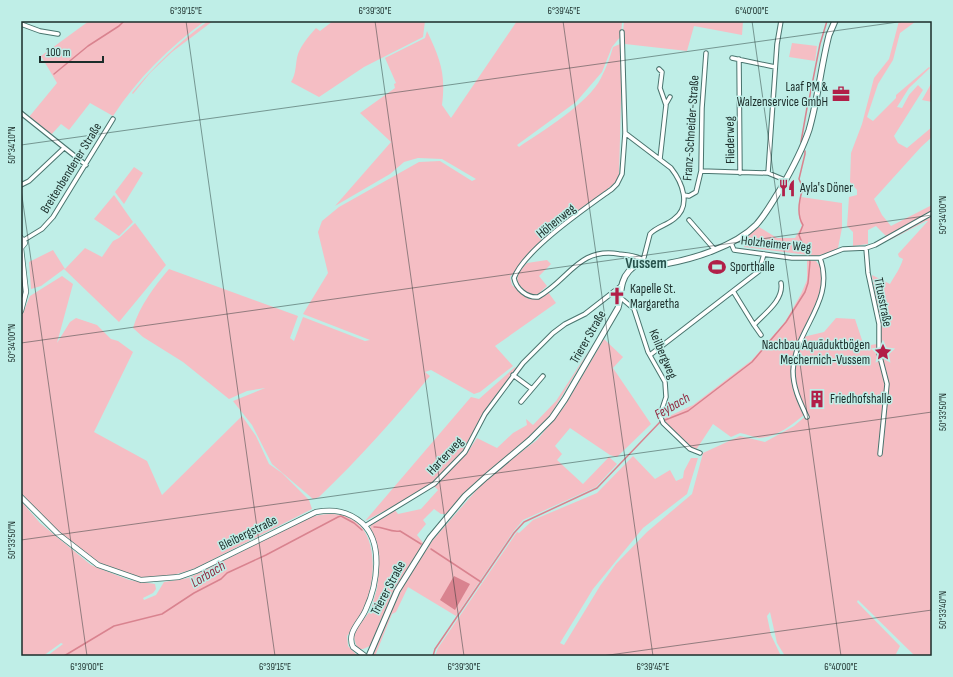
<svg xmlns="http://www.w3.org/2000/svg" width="953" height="677" font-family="'Sofia Sans Condensed',sans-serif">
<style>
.green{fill:#f5bec4}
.water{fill:#d9838f}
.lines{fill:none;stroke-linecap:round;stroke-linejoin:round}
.stream{stroke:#d9838f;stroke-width:1.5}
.minor-casing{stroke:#49746e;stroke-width:5.5}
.tertiary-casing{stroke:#49746e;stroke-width:6}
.secondary-casing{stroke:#49746e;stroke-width:7}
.minor{stroke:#fff;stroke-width:3.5}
.tertiary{stroke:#fff;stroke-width:4.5}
.secondary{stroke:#fff;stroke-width:5}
.ticks{fill:none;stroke:#1b2d2a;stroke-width:1;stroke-opacity:0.45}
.labels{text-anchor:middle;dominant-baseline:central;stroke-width:3;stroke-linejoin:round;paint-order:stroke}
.poi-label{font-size:13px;fill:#1b2d2a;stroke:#bfeee7;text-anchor:start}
.street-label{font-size:13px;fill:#1b2d2a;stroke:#bfeee7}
.water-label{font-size:14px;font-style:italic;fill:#922c42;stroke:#bfeee7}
.quarter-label{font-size:15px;font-weight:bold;fill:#28534d;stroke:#bfeee7}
.neatline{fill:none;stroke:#1b2d2a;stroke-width:1.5}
.ticks-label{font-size:10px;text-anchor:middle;fill:#1b2d2a}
</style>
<rect width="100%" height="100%" fill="#bfeee7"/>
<!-- green -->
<path class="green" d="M89,21h116c-37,27 -67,57 -92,95l-23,-13 -21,27 -8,-6 -10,11 -22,-18 28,-34 -16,-27z
M208,21h5l-41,31 -22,21 -17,21 -1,-1c23,-28 46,-50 76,-72z
M333,21h92l-2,16 -59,30 -45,30 -28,-15c6,-9 4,-19 7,-28 4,-10 11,-18 18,-26l4,3z
M517,21h105l-1,15 -9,11 -10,25 -26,30 -59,43 2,2c23,-16 69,-43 82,-69 5,-10 9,-20 12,-31l7,-3 2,19 -3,113 -4,7 -81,66 -24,28 2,8 17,14h9l10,-7 8,11 -61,43 18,20 -33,26 -6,2 -43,-24 -6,2 5,4c-35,42 -71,83 -111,121l-6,2 -41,-35 -20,-39 -19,-24 32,-13 -18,3 -18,8 -46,-37 -40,-25 -10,-9c7,-23 21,-41 36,-59l129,47 -8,22 4,3 9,-24 62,24 5,-1 -67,-26 25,-41 -10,-41 4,-11 17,-14 80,-45 21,-1 32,20 4,-2 -34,-20 -24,-1 -14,4 -14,12 -55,32 56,-64 -31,-29 35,-25 -1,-4 2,-1 -11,-25 40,-20 2,-7c13,28 19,42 15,74l9,13z
M624,21h119l-1,14 -48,-9 -7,25 -62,-7 -2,-12z
M899,21l16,1 -15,11 -7,27 -15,24 -11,33 6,4 23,-23v-3l33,-28 1,1 -21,20 -12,19 5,1 7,-13 9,-10 5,5 -29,46 4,7 9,5 25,-21v10l-11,10 -47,52 8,16 9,11 41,-21v451h-17l-57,-56 -1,2 43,44 -5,10h-110l-8,-13 -7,-31 -3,4 4,19 10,21h-346l3,-8 79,-116 2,1 14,-13 64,-27 36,-37 22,23 15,-9 6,11 7,-3 1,-7 7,-13h7l-11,36 -44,34 -50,61 -33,54 4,2 36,-59 16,-22 31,-32 45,-38 11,-41 37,-17 25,6 29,-16 13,-11c-14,-35 -16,-41 -4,-78l21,-5 12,-14 19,1 9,27 13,-2 1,-29 -6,-40 18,9c5,-9 10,-15 13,-25l-4,-2 -1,-3 30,-33h-2l-36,19 -14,-14 -8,4v14l-15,2v-14l-6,-6 2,-29 8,-2v-5l-7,-8 1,-29 11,-29 12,-46 15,-19z
M792,43l25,3 -2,15 -26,-4z
M932,82v20l-10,-2z
M134,167l9,6 -19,31 -9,-12z
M114,195l19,27 -14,14 -25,-17z
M801,197l41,6v25l-4,20 -10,5 -12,3 -72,-9 1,-9 14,-11 18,11h18l7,-12c-4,-6 -4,-24 -1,-29z
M135,223l31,42 -47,57 -55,-53 -23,17 -10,3 -2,-27 24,-12 12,19 20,-21 17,9 11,-16 6,-3z
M547,260l4,4 -12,12 8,10 -10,9h-7l-13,-12 1,-10 9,-10z
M807,260l9,1 5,7v28l-23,45 -6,21 1,28 11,25c-12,10 -29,23 -45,23 -6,-1 -13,-4 -19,-5l-9,4 -18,-13 -17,26c-11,-8 -28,-18 -33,-31l30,-14 59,-45 33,-38 16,-28 6,-14z
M62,276l11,8 -16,59 13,-21 6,-4 21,7 14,14 7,2 15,11 -39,80 53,29 15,34 80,-79 14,20 13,28 13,9 27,27 3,9 -116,59c-19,7 -37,11 -57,9 -45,-5 -89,-52 -118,-84v-175l9,-22z
M604,339l19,18 -10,11 38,56 -34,33 -7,-2 -40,-27 -15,18 7,8 -5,6 26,24 26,-27 8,7 -21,23 -73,33 -10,12 -57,84 -48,-29 -12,25 -4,2 -17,42h-4l20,-45 15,-30 26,-40 55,-63 50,-38 27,-33z
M594,343l-46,76 -19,19 -45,37 -37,39h-6l-7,-5 -11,11 3,4 -9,11 7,9 -30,47 -24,55 -7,3h-4l-3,-4 -2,-8 2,-8 15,-19 6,-22 2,-20 -1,-17 -8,-22 1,-5 24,-14 3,4 23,-5 17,-19 -4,-4 33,-33 10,-15 20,10 16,-15 14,-8 -1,-6 7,6 23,-24z
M515,367l1,1 -32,44 -19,39 -33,32 -30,19 -37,19 106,-124 8,2z
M21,501l19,22 51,42 38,15 26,4 1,5 -3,4 -10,5 1,2 12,-5 8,-13 24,-4 11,-5 111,-56c66,-18 72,47 54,93 -3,9 -11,18 -17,26l1,10 10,10h-311l16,-12 -2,-1 -18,13h-22z"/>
<!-- water -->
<path class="water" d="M454,576l16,8 -15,26 -15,-10z"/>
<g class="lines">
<!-- stream -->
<path class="stream" d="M54,74l34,-28 31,-20 5,-5
M809,100l11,-56 7,-23
M801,142l7,-40
M374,527c9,-1 16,6 26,4l21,13
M431,549l50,33
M64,656l50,-30 48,-12 32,-21 27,-14 6,-6 39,-18 72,-38 3,-1 13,7 8,7
M433,656l2,-7 79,-116 10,-11 73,-34 63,-66 28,-11 64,-49 34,-40 19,-30 3,-9 2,-21 -2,-13 -5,-4 -4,-10 4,-10c-7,-11 -4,-25 0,-37l-4,-9 6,-25v-3"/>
<!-- minor casing -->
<g class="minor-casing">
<path id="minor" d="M21,24l19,7 18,3
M622,32l3,101 -3,41 -5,10 -5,5c-25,18 -88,61 -98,89 2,11 13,20 24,19 31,-17 40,-50 81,-43 8,1 17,1 24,6
M732,58l43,9
M739,59l1,114
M659,69l3,3 -2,16 6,17 -6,54
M666,104l4,-7
M21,113l65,52
M625,133l46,35c11,14 21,38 3,51 -7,6 -18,8 -24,15l-7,27
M701,171l67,2 17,7
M768,173l9,-129 4,-23
M21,185l8,-4 35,-33
M684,195l5,1 7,-4 5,-21 1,-63 4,-55
M689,220l26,30
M24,240l18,-11 11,-12 60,-98
M731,243l3,7 58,8h28l23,-9 23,-1 9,-3 57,-32
M866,248l2,25 11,51v29l8,31 -7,70
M733,291l21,34c11,-12 30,-25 27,-42
M621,298l13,11 14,43 17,30 1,15 -6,18 3,8 27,26 10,4
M754,325l7,10
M650,355l109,-84 5,-17
M513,375l19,14
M521,402l22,-26
M807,417c-7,-15 -14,-29 -14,-46 2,-43 43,-69 27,-113
M365,526l69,-42 31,-32 20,-38 38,-51 30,-30 12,-9 20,-10 36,-28"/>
</g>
<!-- tertiary casing -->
<g class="tertiary-casing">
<path id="tertiary" d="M21,238l4,5 -4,5
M21,311l5,-19 -5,-44
M21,497l37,37 40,31 43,15 38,-3 17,-6 120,-59c18,-3 32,-1 46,11 22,20 15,62 4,86 -5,13 -20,23 -13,38l12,9"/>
</g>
<!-- secondary casing -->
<g class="secondary-casing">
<path id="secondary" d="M369,656l28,-65 33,-53 35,-42 21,-19 44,-37 22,-22 13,-19 53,-91c4,-13 1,-26 11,-37 14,-15 20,-5 36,-7 29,-5 70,-18 91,-39 10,-11 16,-23 24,-35 11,-19 22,-39 29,-60 9,-31 12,-64 20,-95l6,-14"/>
</g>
<!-- minor -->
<use href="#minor" class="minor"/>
<!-- tertiary -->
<use href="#tertiary" class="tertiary"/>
<!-- secondary -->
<use href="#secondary" class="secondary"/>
</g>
<!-- ticks -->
<path class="ticks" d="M186,21l89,635M375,21l89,635M563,21l90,635M752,21l89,635M21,145l884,-124M21,189l66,467M21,343l911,-128M21,540l911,-128M602,656l330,-46"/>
<!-- icons -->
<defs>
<g id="office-bare" transform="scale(1.38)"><path d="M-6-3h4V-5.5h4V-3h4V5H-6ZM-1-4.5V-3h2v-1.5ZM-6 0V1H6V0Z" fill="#b11f48" stroke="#bfeee7" stroke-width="2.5" paint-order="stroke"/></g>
<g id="restaurant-bare" transform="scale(1.38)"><path d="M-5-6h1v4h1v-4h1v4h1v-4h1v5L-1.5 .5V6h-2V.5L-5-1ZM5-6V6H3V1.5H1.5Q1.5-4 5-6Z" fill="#b11f48" stroke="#bfeee7" stroke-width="2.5" paint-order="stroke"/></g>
<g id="stadium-bare" transform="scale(1.38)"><path d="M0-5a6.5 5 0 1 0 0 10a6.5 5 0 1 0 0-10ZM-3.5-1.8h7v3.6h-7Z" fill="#b11f48" stroke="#bfeee7" stroke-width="2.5" paint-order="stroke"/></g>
<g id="church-bare" transform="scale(1.38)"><path d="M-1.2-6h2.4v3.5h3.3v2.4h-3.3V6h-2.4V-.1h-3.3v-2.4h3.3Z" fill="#b11f48" stroke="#bfeee7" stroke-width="2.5" paint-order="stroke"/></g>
<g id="sight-bare" transform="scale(1.38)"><path d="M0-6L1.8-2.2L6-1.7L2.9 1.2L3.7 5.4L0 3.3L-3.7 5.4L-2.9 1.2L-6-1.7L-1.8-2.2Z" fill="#b11f48" stroke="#bfeee7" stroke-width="2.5" paint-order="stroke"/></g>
<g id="building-bare" transform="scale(1.38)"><path d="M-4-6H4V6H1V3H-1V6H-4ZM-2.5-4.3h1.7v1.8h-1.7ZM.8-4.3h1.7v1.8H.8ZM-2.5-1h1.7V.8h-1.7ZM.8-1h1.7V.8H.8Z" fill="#b11f48" stroke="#bfeee7" stroke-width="2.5" paint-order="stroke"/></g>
</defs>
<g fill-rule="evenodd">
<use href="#office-bare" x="841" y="94"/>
<use href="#restaurant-bare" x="787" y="188"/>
<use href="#stadium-bare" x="717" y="267"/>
<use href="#church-bare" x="617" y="296"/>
<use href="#sight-bare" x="883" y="352"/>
<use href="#building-bare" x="817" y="399"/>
</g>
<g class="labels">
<!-- poi labels -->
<g class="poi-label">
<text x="828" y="87" text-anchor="end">Laaf PM &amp;<tspan x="828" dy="15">Walzenservice GmbH</tspan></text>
<text x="800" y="188">Ayla's Döner</text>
<text x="730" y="267">Sporthalle</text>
<text x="630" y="289">Kapelle St.<tspan x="630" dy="15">Margaretha</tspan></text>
<text x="870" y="345" text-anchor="end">Nachbau Aquäduktbögen<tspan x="870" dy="15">Mechernich-Vussem</tspan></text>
<text x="830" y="399">Friedhofshalle</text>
</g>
<!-- street labels -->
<g class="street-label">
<text transform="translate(691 128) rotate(-86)">Franz-Schneider-Straße</text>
<text transform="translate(730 140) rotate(-91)">Fliederweg</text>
<text transform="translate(71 168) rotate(-58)">Breitenbendener Straße</text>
<text transform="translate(556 221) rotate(-39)">Höhenweg</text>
<text transform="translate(776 244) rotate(6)">Holzheimer Weg</text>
<text transform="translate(883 302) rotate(79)">Titusstraße</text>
<text transform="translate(588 337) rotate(-60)">Trierer Straße</text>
<text transform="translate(663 354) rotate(67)">Keilbergweg</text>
<text transform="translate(445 456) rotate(-47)">Harterweg</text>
<text transform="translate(248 533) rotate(-26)">Bleibergstraße</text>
<text transform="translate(388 588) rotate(-62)">Trierer Straße</text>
</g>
<!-- water labels -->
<g class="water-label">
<text transform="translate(672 406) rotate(-30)">Feybach</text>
<text transform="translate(208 574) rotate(-31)">Lorbach</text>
</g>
<!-- quarter labels -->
<g class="quarter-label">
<text x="646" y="263">Vussem</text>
</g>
</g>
<!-- border -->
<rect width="953" height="677" fill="none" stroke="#bfeee7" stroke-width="44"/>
<!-- scale -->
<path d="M40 56v6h63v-6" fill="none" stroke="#1b2d2a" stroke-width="2"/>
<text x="46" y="56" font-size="12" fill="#1b2d2a" stroke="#bfeee7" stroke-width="3" paint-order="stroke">100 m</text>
<rect x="22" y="22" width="909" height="633" class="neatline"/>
<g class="ticks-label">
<text x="186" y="14">6°39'15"E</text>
<text x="375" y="14">6°39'30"E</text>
<text x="564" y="14">6°39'45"E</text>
<text x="752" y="14">6°40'00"E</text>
<text transform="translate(11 145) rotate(-90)" y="4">50°34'10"N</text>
<text transform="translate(942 215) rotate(-90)" y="4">50°34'00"N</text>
<text transform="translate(11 343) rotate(-90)" y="4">50°34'00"N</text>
<text transform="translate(942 412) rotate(-90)" y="4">50°33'50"N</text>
<text transform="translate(11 540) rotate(-90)" y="4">50°33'50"N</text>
<text transform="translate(942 610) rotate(-90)" y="4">50°33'40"N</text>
<text x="87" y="670">6°39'00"E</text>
<text x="275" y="670">6°39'15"E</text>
<text x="464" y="670">6°39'30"E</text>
<text x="653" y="670">6°39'45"E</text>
<text x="841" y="670">6°40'00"E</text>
</g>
</svg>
